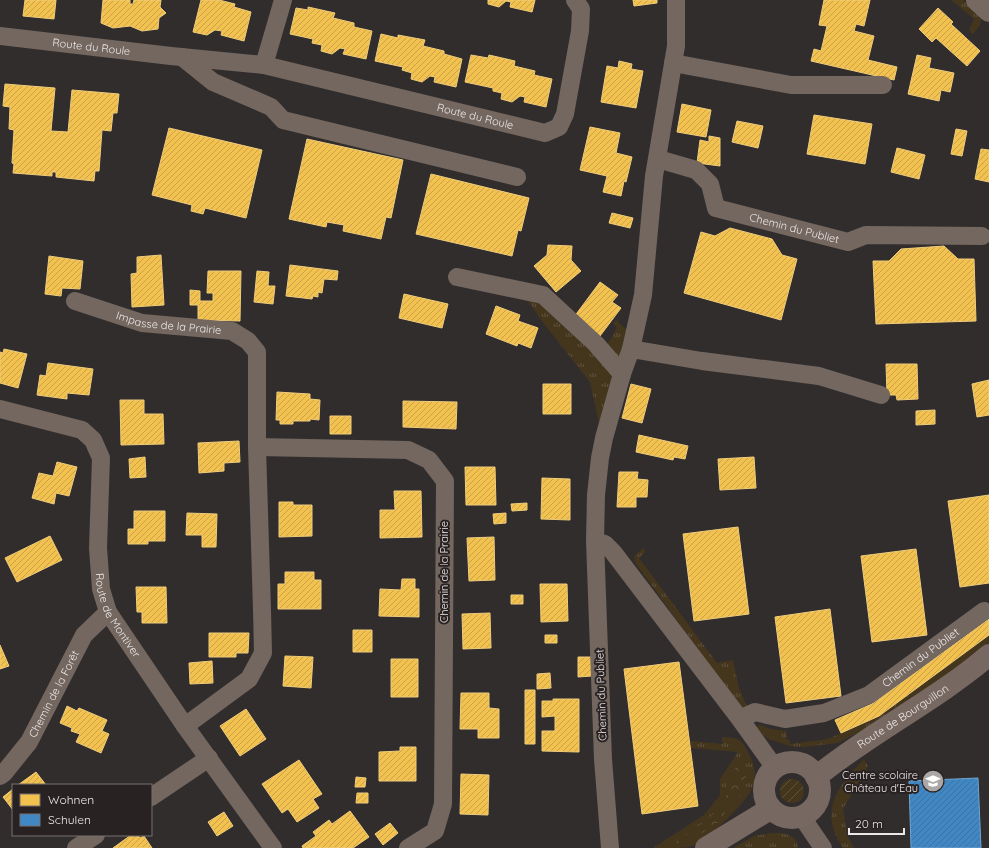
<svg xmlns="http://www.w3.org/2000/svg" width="989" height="848" font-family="Quicksand,sans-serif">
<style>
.grass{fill:url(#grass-tufts)}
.forest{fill:url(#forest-crowns)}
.garden{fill:url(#garden-furrows)}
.homes{fill:url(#homes-hatch);stroke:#f0cd7c}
.schools{fill:url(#schools-hatch);stroke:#73a5d0}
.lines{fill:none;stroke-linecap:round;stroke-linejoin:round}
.minor{stroke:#73675f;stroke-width:18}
.secondary{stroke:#776961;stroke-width:22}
.labels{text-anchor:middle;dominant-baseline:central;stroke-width:4;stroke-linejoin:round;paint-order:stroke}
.street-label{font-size:11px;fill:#ede8e8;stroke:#292222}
.poi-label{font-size:11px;fill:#ede8e8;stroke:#292222;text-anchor:end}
</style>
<defs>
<pattern id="grass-tufts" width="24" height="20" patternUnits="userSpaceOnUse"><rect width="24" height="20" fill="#44351d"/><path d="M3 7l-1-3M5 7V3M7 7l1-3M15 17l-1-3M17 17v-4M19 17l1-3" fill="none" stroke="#5f523e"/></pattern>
<pattern id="forest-crowns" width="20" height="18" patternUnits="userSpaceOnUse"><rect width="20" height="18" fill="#44351d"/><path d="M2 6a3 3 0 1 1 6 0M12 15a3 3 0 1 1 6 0" fill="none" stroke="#5f523e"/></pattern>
<pattern id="garden-furrows" width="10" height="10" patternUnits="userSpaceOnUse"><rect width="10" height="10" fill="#44351d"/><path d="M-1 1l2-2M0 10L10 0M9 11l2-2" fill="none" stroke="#5f523e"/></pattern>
<pattern id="homes-hatch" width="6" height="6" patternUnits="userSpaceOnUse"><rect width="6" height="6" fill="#f2c14e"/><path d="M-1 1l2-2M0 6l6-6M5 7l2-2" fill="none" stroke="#c7a24c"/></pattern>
<pattern id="schools-hatch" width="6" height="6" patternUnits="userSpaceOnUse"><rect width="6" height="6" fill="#3f88c5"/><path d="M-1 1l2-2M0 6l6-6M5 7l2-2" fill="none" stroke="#427199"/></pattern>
</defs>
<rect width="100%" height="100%" fill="#312d2d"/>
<!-- grass -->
<path class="grass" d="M951,0h12l19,17 -2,8 -7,9 -4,-4 5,-11z
M525,296l16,5 72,72 1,8 -14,47 -10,-46 -49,-62z
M616,320l13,12 -8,28 -14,-11 1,-6 9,-15 -4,-5z
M644,548l1,4 -6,6 78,105 16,-3 6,28 8,19 -5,3 -108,-149 1,-6z
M989,635v8l-36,27 -72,50 -43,23 -34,4 -14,-1 -22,-7 -13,-12 5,-2 11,4 15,2 1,9h3v4l38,-5 51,-23z
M722,737c19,1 19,2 28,19 4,9 7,20 3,30 -5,16 -46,54 -63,61 -6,1 -29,1 -37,1l51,-33 16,-20v-16l18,-27 -47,-4v-7l31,3z
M864,759l4,7 -25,43 4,26 7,13h-11c-3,-5 -7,-11 -9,-17 -10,-30 11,-52 30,-72z
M772,833c11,0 25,0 26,15h-65l21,-12z"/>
<!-- forest -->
<path class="forest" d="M740,764l6,9 -1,16 -28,34 -37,25h-13l42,-29 17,-20 1,-17 4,-10z"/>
<!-- garden -->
<path class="garden" d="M780 791a12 12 0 1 1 24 0a12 12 0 1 1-24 0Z"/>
<!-- homes -->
<path class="homes" d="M25,0h31l-2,19 -31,-3z
M103,0h27v4h3l1,-4h27l-1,7 6,6 -7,5 -1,11 -16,2 -12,-5 -17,2 -12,-5z
M201,0h18l16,4 -1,3 17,5 -7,29 -23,-6 1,-4 -7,-1 -8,5 -14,-3z
M488,0h47l-3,12 -22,-5 1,-5 -5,-1 -7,6 -11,-3z
M633,0h24v3l-23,3z
M824,0h46l-6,26 -8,-2 -2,7 20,5 -6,24 29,7 -3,13 -83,-19 3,-12 7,2 6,-25 -8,-1z
M308,7l27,6 -2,5 21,5v4l18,4 -6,28 -23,-5 2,-5 -5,-1 -8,6 -11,-3 1,-6 -10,-2 1,-4 -23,-5 6,-26 12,2z
M938,8l15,14 -2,2 29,27 -13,15 -31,-28 -4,4 -13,-13z
M381,34l17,4v-3l27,5 -2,6 21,5v3l18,5 -6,28 -22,-5 1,-5 -5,-1 -8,6 -11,-3 1,-6 -10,-3 1,-3 -28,-6z
M471,55l17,3 1,-3 26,6 -1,5 21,5 -1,4 18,4 -6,28 -22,-5 1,-5 -5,-1 -8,6 -11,-3 1,-6 -9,-2v-3l-28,-6z
M917,55l14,3 -2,10 25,5 -4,19 -9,-2 -2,11 -31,-7z
M619,61l13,3 -1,5 12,2 -7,37 -35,-6 6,-36 11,2z
M5,84l50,4 -4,43 17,1 4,-42 47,4 -2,19h-4l-2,18 -9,-1 -3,41h-4l-1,10 -38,-4v-5h-4v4l-39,-3 1,-9 -2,-1 2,-33 -5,-1 1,-22 -7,-1z
M682,104l29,6 -5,27 -29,-5z
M814,115l58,9 -7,40 -58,-10z
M737,121l26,5 -5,22 -26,-6z
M590,127l30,6 -4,20 16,4 -6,25 -2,-1 -3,15 -18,-4 4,-16 -27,-6z
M169,128l93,22 -16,68 -41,-10 -2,6 -12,-3 1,-6 -40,-10z
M956,129l11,2 -5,25 -11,-2z
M709,136l11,2v28l-23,-3 3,-23 9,2z
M307,139l96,21 -12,58 -5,-1 -5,22 -38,-8 1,-6 -17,-3 -1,5 -37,-8z
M897,148l28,7 -6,24 -28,-7z
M981,149l8,1v32l-14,-3z
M431,174l98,24 -8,33 -3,-1 -6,26 -96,-22z
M612,213l21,5 -3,10 -21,-5z
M730,228l42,11 10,16 15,4 -16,61 -97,-27 17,-61 14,4z
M548,245l24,1 -1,14 10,11 -25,21 -22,-26 13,-11z
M944,246l14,13h16l2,62 -100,3 -3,-63h16l12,-12z
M161,255l3,50 -32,2 -1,-33 6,-1v-16z
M49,256l34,5 -3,28 -18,-1 -1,8 -16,-2z
M290,265l48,6 -1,9 -13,-1 -2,14 -4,-1v5l-5,-1 -1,3 -26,-3z
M208,271h33l-1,50 -42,-1v-15h-8v-15l10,1v10h13v-8h-6z
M257,271l12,1 -1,14h7l-2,18 -19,-2z
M600,282l18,13 -6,7 9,6 -21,28 -26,-19z
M404,294l44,10 -6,24 -43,-10z
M496,306l24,9 -2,6 20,7 -7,20 -13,-5 -1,3 -31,-12z
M4,349l23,5 -9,34 -18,-5v-31l3,1z
M48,363l45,6 -4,26 -22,-2v6l-30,-4 3,-20 6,1z
M886,364h31l1,35 -21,1 -1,-5h-9z
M989,380v35l-12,2 -5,-33z
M543,384h28v30h-28z
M631,384l20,5 -9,34 -20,-5z
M277,392l33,2v5l10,1 -1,20 -9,-1v2h-17v3h-13v-4h-4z
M120,400h24v14h19l1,30 -43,1z
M403,401l54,1 -1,27 -53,-2z
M935,410v14l-19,1v-14z
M330,416h21v18h-21z
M639,435l49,11 -3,13 -11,-2 -1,3 -37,-8z
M239,441l1,21 -16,1v8l-25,2 -1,-30z
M145,457l1,20 -16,1 -1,-19z
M754,457l2,31 -36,2 -2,-31z
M57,462l20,5 -8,29 -13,-3 -2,11 -22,-6 7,-25 14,3z
M465,467h30l1,38h-30z
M619,472h19l-1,7 11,1 -1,17h-11v10h-19z
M542,478l28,1v41l-29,-1z
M394,491h27l1,46 -42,1v-28h15z
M989,495v88l-29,4 -12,-86z
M279,502h14v3h19v31l-33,1z
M527,503v7l-15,1 -1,-7z
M134,511h31v30h-17v3h-20v-15h6z
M187,513l30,1 -1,33h-14v-12h-16z
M506,513v10l-12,1 -1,-10z
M738,527l11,87 -55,7 -11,-87z
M50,536l12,24 -45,22 -12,-24z
M494,537l1,43 -26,1 -2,-43z
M916,549l11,86 -55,7 -11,-86z
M285,572h29v8h7v29h-43v-25h7z
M402,579h13v10h4v28l-40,-1 1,-27 21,1z
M540,584h27l1,37 -27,1z
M136,587h30l1,36h-25v-11h-5z
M511,595h12v9h-12z
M830,609l11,87 -55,7 -11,-86z
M490,613l1,35 -28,1 -1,-35z
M989,619v16l-110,81 -38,17 -6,-13 37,-16z
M353,630h19v22h-19z
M209,633h40l-1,20h-12v4h-27z
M545,635h12v8h-12z
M0,645l9,21 -9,3z
M285,656l28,1 -2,31 -28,-2z
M578,657h13l1,19 -14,1z
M391,659h27v38h-27z
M212,661l1,22 -23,1 -1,-21z
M679,662l19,144 -56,8 -18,-145z
M550,673l1,15 -14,1v-15z
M525,690h10v54h-10z
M461,693h28v15l10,1v29h-21v-9h-18z
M553,699h26v53l-37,-1v-20h13v-15l-13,1v-16h11z
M67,706l10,5 2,-3 28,12 -5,11 7,3 -8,19 -25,-11 4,-8 -9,-3 1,-3 -12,-5z
M246,709l20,30 -26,17 -20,-30z
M400,747h16v34h-37v-29l21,-1z
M299,760l23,34 -9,5 6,9 -22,14 -9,-13 -6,4 -20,-29z
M36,772l10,13h-28z
M461,774l28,1 -1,40 -28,-1z
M356,777l10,1 -1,9h-10z
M13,789v21l-10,-13z
M357,793h11v10h-12z
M350,811l19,26 -16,11h-50l-1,-2 14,-10 -3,-4 16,-12 3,4z
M224,812l9,14 -16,10 -9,-14z
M390,823l8,10 -15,12 -8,-11z
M131,835h7l2,3 4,-2 8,12h-39z"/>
<!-- schools -->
<path class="schools" d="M978,778l3,70h-70l-2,-67z"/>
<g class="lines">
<!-- minor -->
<g class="minor">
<path id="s1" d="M0,36l171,20 93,9 281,68 14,-6 6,-13 15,-83 1,-22 -6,-9"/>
<path d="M182,57l31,25 58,25 12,13 234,57"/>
<path d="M673,63l118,22h92"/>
<path d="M264,65l19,-65"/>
<path id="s2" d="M658,159l38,11 14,14 6,24 132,34 18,-7 116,1"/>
<path d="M457,277l86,18 53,49 26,30"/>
<path id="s3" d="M75,301l67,22 90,8 16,10 9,11v95l5,163 1,43 -14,26 -64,47"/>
<path d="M631,349l71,12 117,15 62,19"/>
<path id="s4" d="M0,409l82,21 11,10 8,18 -3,90 3,41 7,23 77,114 88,122"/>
<path d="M257,447l151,3 21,10 16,21 -2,323 -8,27 -27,17"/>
<path d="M595,541l10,3 8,8 127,167 35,49"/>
<path id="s5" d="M740,719l15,-7 30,7 39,-6 45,-18 115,-84"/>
<path id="s6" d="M0,776l4,-3 25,-31 55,-107 24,-23"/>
<path d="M151,797l58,-39"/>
<path d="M802,817l21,31"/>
<path d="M76,848l20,-13"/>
<path d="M610,848l-7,-89 -8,-218 1,-46 4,-37 4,-20 18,-64 9,-25 12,-54 11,-119 22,-130v-46"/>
</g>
<!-- secondary -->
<g class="secondary">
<path d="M977,0l12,11"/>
<circle cx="792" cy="790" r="28"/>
<path id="s7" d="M816,777c55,-45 119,-76 173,-122"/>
<path d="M706,848l64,-39"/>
</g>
</g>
<!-- icons -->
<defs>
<g id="school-disc" transform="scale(1.15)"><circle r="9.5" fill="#aba7a7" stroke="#292222"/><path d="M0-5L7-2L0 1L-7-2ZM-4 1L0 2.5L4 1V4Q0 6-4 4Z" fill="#fff"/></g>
</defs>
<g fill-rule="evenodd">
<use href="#school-disc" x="933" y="781"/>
</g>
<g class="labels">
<!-- street labels -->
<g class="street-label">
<text stroke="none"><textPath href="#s1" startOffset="92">Route du Roule</textPath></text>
<text stroke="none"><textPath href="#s1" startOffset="483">Route du Roule</textPath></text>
<text stroke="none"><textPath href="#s2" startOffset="165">Chemin du Publiet</textPath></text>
<text stroke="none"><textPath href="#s3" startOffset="97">Impasse de la Prairie</textPath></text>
<text transform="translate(444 572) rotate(-90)">Chemin de la Prairie</text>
<text stroke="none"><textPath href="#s4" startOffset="281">Route de Montiver</textPath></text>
<text stroke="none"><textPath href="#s5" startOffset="199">Chemin du Publiet</textPath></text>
<text stroke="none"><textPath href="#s6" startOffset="99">Chemin de la Forêt</textPath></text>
<text transform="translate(601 695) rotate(-92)">Chemin du Publiet</text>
<text stroke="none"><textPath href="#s7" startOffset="106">Route de Bourguillon</textPath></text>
</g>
<!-- poi labels -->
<g class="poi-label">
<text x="918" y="775">Centre scolaire<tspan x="918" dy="13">Château d'Eau</tspan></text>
</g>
</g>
<!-- legend -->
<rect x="12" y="784" width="140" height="52" fill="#292222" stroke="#777171"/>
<rect x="20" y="794" width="20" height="12" fill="#f2c14e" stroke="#777171"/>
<text x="48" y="804" font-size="12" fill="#ede8e8">Wohnen</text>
<rect x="20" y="814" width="20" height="12" fill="#3f88c5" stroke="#777171"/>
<text x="48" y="824" font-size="12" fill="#ede8e8">Schulen</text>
<!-- scale -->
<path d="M849 828v6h55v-6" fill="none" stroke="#ede8e8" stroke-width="2"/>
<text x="855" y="828" font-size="12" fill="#ede8e8" stroke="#292222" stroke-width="3" paint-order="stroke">20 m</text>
</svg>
